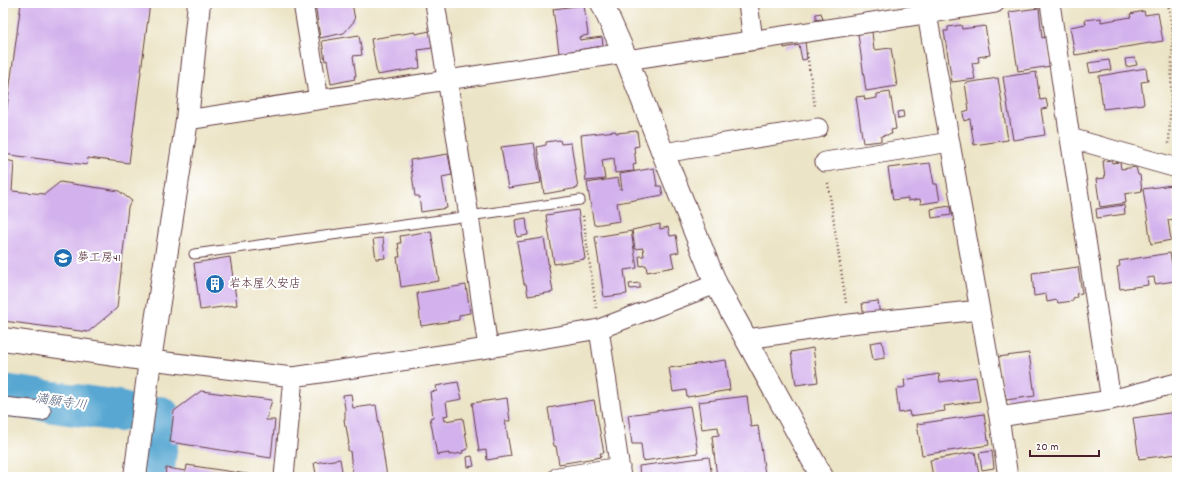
<svg xmlns="http://www.w3.org/2000/svg" width="1180" height="480" font-family="Dekko,'Klee One',sans-serif">
<style>
.lines{fill:none;stroke-linecap:round;stroke-linejoin:round}
.river{stroke:#59a7d2;stroke-width:42}
.building{fill:#d3b1ec}
.lane-casing{stroke:#623d42;stroke-width:11}
.street-casing{stroke:#623d42;stroke-width:21}
.secondary-casing{stroke:#623d42;stroke-width:24}
.path{stroke:#623d42;stroke-width:2.5;stroke-dasharray:1 3;stroke-linecap:butt}
.lane{stroke:#fff;stroke-width:9}
.street{stroke:#fff;stroke-width:19}
.secondary{stroke:#fff;stroke-width:22}
.labels{text-anchor:middle;dominant-baseline:central;stroke-width:4;stroke-linejoin:round;paint-order:stroke}
.poi-label{font-size:12px;fill:#4a1f2b;stroke:#fff;text-anchor:start}
.water-label{font-size:13px;font-style:italic;fill:#515c76;stroke:#fff}
</style>
<rect width="100%" height="100%" fill="#fff"/>
<filter id="ink" filterUnits="userSpaceOnUse"><feTurbulence type="fractalNoise" baseFrequency=".025" numOctaves="2"/><feDisplacementMap in="SourceGraphic" scale="8" xChannelSelector="R" yChannelSelector="G"/><feConvolveMatrix kernelMatrix="1 2 1 2 8 2 1 2 1" color-interpolation-filters="sRGB"/></filter>
<filter id="wash" filterUnits="userSpaceOnUse"><feTurbulence type="fractalNoise" baseFrequency=".012" numOctaves="4" result="noise"/><feDisplacementMap in="SourceGraphic" scale="16" xChannelSelector="R" yChannelSelector="G"/><feGaussianBlur stdDeviation="0.9" result="paint"/><feColorMatrix in="noise" values="0 0 0 0 0 0 0 0 0 0 0 0 0 0 0 0 0 1.4 0 .05"/><feComposite in="paint" operator="in"/></filter>
<g filter="url(#wash)">
<rect width="100%" height="100%" fill="#ece4c6"/>
<g class="lines">
<!-- river -->
<path class="river" d="M3,395l116,16
M153,477l7,-60"/>
</g>
<g id="blocks">
<!-- building -->
<path class="building" d="M21,3h129l-21,160 -41,-5 -1,7 -84,-11v-17z
M315,3h37l3,17 -11,13 -24,5z
M584,5l4,30 -9,2 1,3 22,-3 1,9 -44,7 -6,-44z
M1039,8l3,30 4,-1 5,29 -33,5 -9,-59z
M1144,11l1,4 13,-2 5,28 -88,14 -5,-28 16,-3 -1,-4 16,-2v4l30,-5 -1,-3z
M821,13l2,6 -7,1v-6z
M961,25l1,4 23,-3 5,29 -12,2 1,5 -7,1 3,16 -23,3 -8,-51h4v-4z
M430,31l2,17 -14,2 2,18 -43,7 -6,-36 44,-7v2z
M872,32l2,18 17,-2 6,38 -31,5 -8,-57z
M359,35l3,20 -9,1 3,20h-2l1,3 -24,5 -4,-24 -2,1 -3,-20z
M805,41l2,18 -5,1 -3,-15 -15,3v-4z
M1135,58l2,7 -11,2 -1,-8z
M1109,60l2,10 -21,3 -2,-10z
M1146,68l2,13 -7,1 3,22 -41,5 -4,-33z
M1036,72l4,28 6,-1 2,9 -7,1 4,26 -32,5 -10,-63z
M998,78l10,62 -34,5 -4,-26 -6,2 -1,-9 6,-2 -4,-27z
M890,92l6,37 -5,1 1,4 -11,2v5l-18,2 -7,-46 8,-1 1,4 12,-2v-4z
M903,111l1,7 -6,1 -1,-7z
M616,131v2l21,-2 2,15 -5,1 2,17 -3,1 1,6 -19,2 -1,-15 -12,2 3,19 -19,2 -5,-46z
M560,140l1,4 10,-1 7,45 -34,6 -7,-47 9,-2v-3z
M534,143l7,40 -33,5 -7,-41z
M448,154l4,21 -10,2 5,31 -26,4 -2,-16h-4l-5,-36z
M3,159l11,3 -2,29 33,3 15,-12 59,9 13,10 -4,6 -11,101 -29,24 -85,-11z
M1112,160v3l8,-1 1,7 15,-2 2,8h2l2,16 -17,3 1,9 -26,4 -4,-28 9,-1 -2,-17z
M930,163l4,21h3l3,17 -19,3 -1,-5 -12,2v-3l-15,2 -5,-32z
M654,168l3,18h4l2,9 -46,8 3,18 -26,4 -7,-42 31,-5 2,11h2l-2,-15z
M1172,185l4,34 -8,1 3,20 -20,4 -8,-55z
M1124,205l1,9 -28,4 -1,-9z
M950,206l1,9 -19,3 -1,-9z
M578,210l7,49 -31,5 -8,-49z
M526,218l2,17 -11,2 -2,-17z
M660,224v5l8,-2 2,9 6,-1 3,17 -8,2 3,13 -27,5 -1,-7 -6,1 -1,-10h5l-1,-8 -8,1 -3,-19z
M431,231l8,50 -38,6 -4,-30h3l-2,-14h3l-1,-7z
M631,231l6,37 -13,2 3,24 -23,3 -9,-60z
M383,238l2,20 -9,1 -3,-20z
M544,238l9,54 -25,4 -2,-12h-2l-7,-42z
M1170,253l5,28 -20,3 -1,-7 -7,1 1,7 -28,4 -3,-22 3,-1 -1,-5z
M230,257l7,48 -37,5 -6,-47z
M1078,267l4,26 -6,1 1,3 -4,1v3l-15,2 -1,-3 -10,2 -1,-8 -12,2 -2,-23z
M640,283v5l-10,1 -1,-5z
M466,285l4,28 -11,2v5l-38,6 -4,-33z
M878,301l2,15 -16,2 -2,-15z
M882,341l3,17 -12,2 -3,-17z
M813,348l5,34 -22,3 -5,-33z
M1029,353l6,43 -29,4 -1,-6h-2l-5,-37z
M726,360l4,30 -43,7 -1,-7 -13,2 -4,-24z
M939,374l1,8 36,-5 4,24 -36,5 1,5 -35,5 -1,-5 -10,2 -3,-24 9,-2 -1,-7z
M458,382l4,17 -16,3 2,13 -4,1 1,5 18,-3 5,31 -6,2 1,2 -14,2v-2l-12,2 -7,-37 3,-1 -3,-25 7,-1 -1,-5z
M201,391l71,9 -6,20h9l-4,38 -101,-16 4,-31z
M351,394l2,14 23,-3 11,72h-34l-3,-26h-2v-7h1l-3,-18h-1l-1,-7h1v-10l-2,-14z
M747,396l4,31 7,-1 7,48 -26,3h-22l-5,-41 7,-1 -1,-8 -16,2 -4,-27z
M507,398l3,23h-5l6,35 -24,4 -1,-10 -7,1 -7,-48z
M594,400l10,53h-4l1,4 -42,7 -3,-18h-2l-6,-38z
M690,406l8,47 -55,8 -2,-17h-9l-4,-29z
M1176,412l1,42 -38,5 -6,-41z
M984,414l5,31 -67,10 -5,-31z
M992,451l2,17 -12,2 -3,-17z
M975,452l4,23 -14,2h-32l-3,-17z
M472,456l2,10 -6,1 -1,-10z
M709,457l3,20h-72l-1,-11z
M340,459l3,18h-40l13,-3 -2,-11z
M187,465l66,10v2h-88l1,-9 20,3z"/>
</g>
</g>
<g filter="url(#ink)">
<use href="#blocks" fill-opacity="0" stroke="#623d42" stroke-width="1"/>
<g class="lines">
<!-- lane casing -->
<g class="lane-casing">
<path id="lane" d="M194,254l275,-38 111,-16"/>
</g>
<!-- street casing -->
<g class="street-casing">
<path id="street" d="M303,3l16,97
M435,3l34,213 19,132
M748,3l5,37
M925,3l74,414
M1050,3l20,135
M627,60l368,-57
M187,120l437,-67
M663,153l155,-25
M825,162l125,-20
M599,329l22,148
M747,339l103,-15 129,-14
M150,360l143,17 195,-29 111,-19 117,-45
M1111,400l-41,-262 107,30
M3,407l38,4
M284,477l9,-100
M558,477l62,-10
M1008,477l-9,-60 112,-17 66,-17"/>
</g>
<!-- secondary casing -->
<g class="secondary-casing">
<path id="secondary" d="M602,3l25,57 36,93 53,131 106,193
M3,339l147,21
M135,477l15,-117 37,-240 12,-117"/>
</g>
<!-- path -->
<path class="path" d="M1168,3l5,30 -4,111
M807,53l8,54
M828,183l18,120
M583,216l13,92"/>
<!-- lane -->
<use href="#lane" class="lane"/>
<!-- street -->
<use href="#street" class="street"/>
<!-- secondary -->
<use href="#secondary" class="secondary"/>
</g>
</g>
<!-- icons -->
<defs>
<g id="university-disc" transform="scale(1)"><circle r="9.5" fill="#1f6fb2" stroke="#fff"/><path d="M0-5L7-2L0 1L-7-2ZM-4 1L0 2.5L4 1V4Q0 6-4 4Z" fill="#fff"/></g>
<g id="building-disc" transform="scale(1)"><circle r="9.5" fill="#1f6fb2" stroke="#fff"/><path d="M-4-6H4V6H1V3H-1V6H-4ZM-2.5-4.3h1.7v1.8h-1.7ZM.8-4.3h1.7v1.8H.8ZM-2.5-1h1.7V.8h-1.7ZM.8-1h1.7V.8H.8Z" fill="#fff"/></g>
</defs>
<g fill-rule="evenodd">
<use href="#university-disc" x="63" y="258"/>
<use href="#building-disc" x="215" y="284"/>
</g>
<g class="labels">
<!-- poi labels -->
<g class="poi-label">
<text x="77" y="258">夢工房41</text>
<text x="229" y="284">岩本屋久安店</text>
</g>
<!-- water labels -->
<g class="water-label">
<text transform="translate(61 403) rotate(8)">満願寺川</text>
</g>
</g>
<!-- margin -->
<rect width="1180" height="480" fill="none" stroke="#fff" stroke-width="16"/>
<!-- scale -->
<path d="M1030 450v6h69v-6" fill="none" stroke="#4a1f2b" stroke-width="2"/>
<text x="1036" y="450" font-size="12" fill="#4a1f2b" stroke="#ffffff" stroke-width="3" paint-order="stroke">20 m</text>
</svg>
